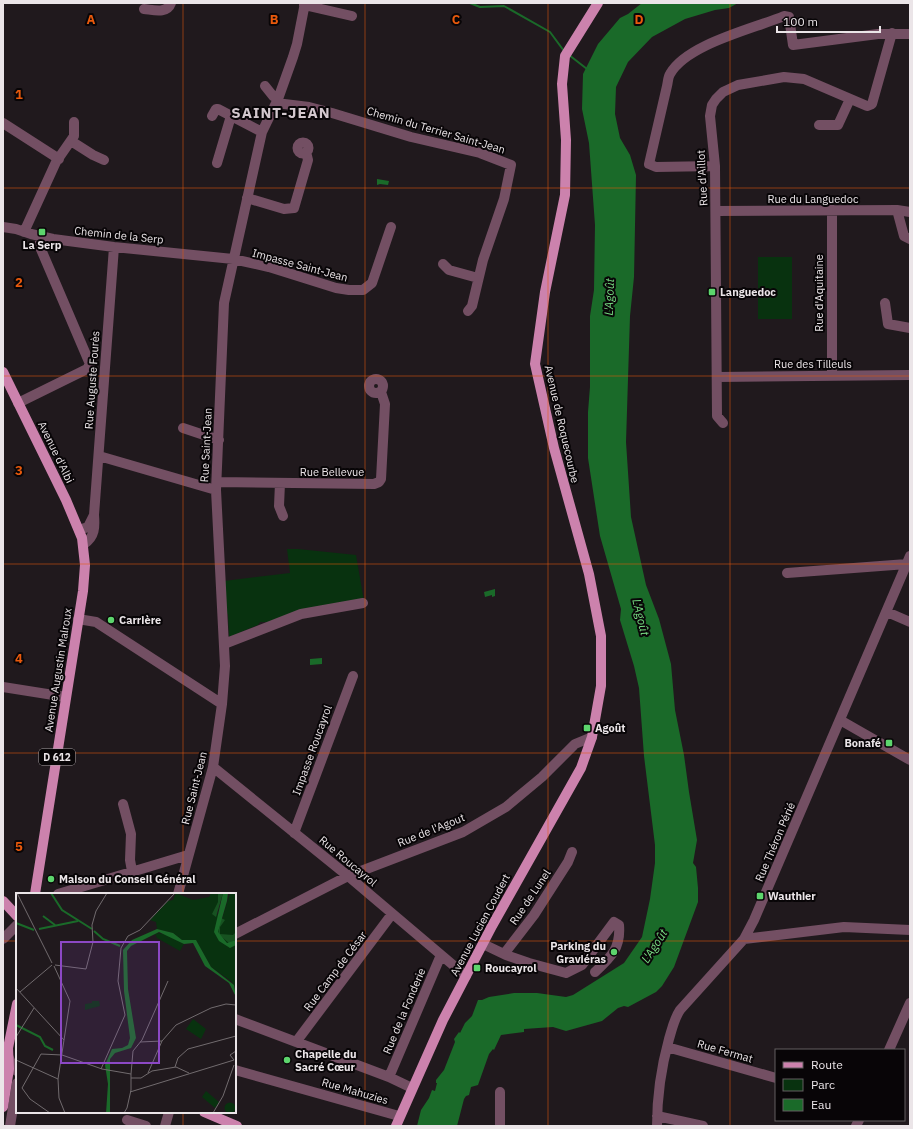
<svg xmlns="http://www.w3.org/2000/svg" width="913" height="1129" font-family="'IBM Plex Sans',sans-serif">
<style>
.green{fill:#08320f}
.water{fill:#1a6a29}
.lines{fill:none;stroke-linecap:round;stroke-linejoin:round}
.stream{stroke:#1a6a29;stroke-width:2}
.minor{stroke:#734f63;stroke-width:10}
.major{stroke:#cc82ad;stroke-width:10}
.grid{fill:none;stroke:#e8590c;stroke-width:1;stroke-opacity:0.55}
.poi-dot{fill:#5dd56d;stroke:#080507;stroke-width:1.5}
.labels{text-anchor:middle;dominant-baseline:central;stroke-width:4;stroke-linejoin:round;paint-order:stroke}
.shield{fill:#080507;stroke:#a7a2a4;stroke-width:1}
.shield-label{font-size:10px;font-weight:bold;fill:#ebe5e8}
.street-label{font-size:11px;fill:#ebe5e8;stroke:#080507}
.poi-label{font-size:11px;font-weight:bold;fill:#ebe5e8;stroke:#080507;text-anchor:start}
.water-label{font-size:12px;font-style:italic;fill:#77da82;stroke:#080507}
.district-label{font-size:15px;font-weight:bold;letter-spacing:1px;fill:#d3c8ce;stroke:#080507}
.inset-river{fill:none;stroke:#1a6a29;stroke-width:2}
.inset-road{fill:none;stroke:#716b6e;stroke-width:1}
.view{fill:#8c48c5;fill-opacity:0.15;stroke:#8c48c5;stroke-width:2}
.inset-edge{fill:none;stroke:#ebe5e8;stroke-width:2}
.grid-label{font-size:13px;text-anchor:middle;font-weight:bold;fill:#e8590c;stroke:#080507;stroke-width:4;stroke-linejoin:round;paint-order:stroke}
</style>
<rect width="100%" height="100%" fill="#20191d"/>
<!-- green -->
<path class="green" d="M758,257h34v62h-34z
M287,549h11l58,6 8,46 -96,22 -1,-1h-7l-2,3 -29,12 -1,-23h-2l-2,-33 66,-8z"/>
<!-- water -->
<path class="water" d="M642,3h96l-9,5 -14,2 -30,9 -33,18 -24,25 -12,25 -1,27 5,24 10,17 6,20 -2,102 -4,39 -4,126 5,75 15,68 13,34 12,45 4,46 9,45 5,37 8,48 -4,23 3,4 2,21v14l-24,65 -12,19 -6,6 -28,15 -4,-1 -6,2 -16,13 -36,10 -13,-4 -29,2v3l-23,3 -7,15 -1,-1 -4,5 -11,31 -7,2 -2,8 -3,1 -2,3 -7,27h-40l4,-16 8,-12 3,-8 3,1 2,-8h-1v-3l8,-10 11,-28 -1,-3 5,-7 1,1 5,-10 7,-7 6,-16h4l7,-3 25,-4h23l29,4 7,-2 51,-32 18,-26 8,-38 5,-36v-18l-11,-89 -5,-68 -5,-22 -14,-46 1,-11 -21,-73 -12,-78v-46l2,-25v-71l4,-26 1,-65 -6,-82 -7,-34 1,-35 15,-30 22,-26 8,-4z
M377,179l12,2 -1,4 -8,-1 -3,1z
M495,589v7l-3,1v-2l-7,2 -1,-5z
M322,658v6l-12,1v-6z"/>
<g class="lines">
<!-- stream -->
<path class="stream" d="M470,3l10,4 24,-1 46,26 14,19
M569,55l18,14"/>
<!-- minor -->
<path class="minor" d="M304,5l48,11
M144,9c10,1 23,5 27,-6
M265,86l8,10 5,3
M276,103l33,4 23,6 79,24 69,16 31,12 -7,34 -21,61 -11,46 -4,5
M212,116l4,-7h2l44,23
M3,123l56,36
M819,125h19l12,-26
M71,141l22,14 11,5
M297.5 148a5.5 5.5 0 1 1 11 0a5.5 5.5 0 1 1-11 0Z
M217,163l14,-47
M715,166l-59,1 -7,-3 18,-78c1,-4 1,-9 3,-12 17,-30 83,-45 114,-58l5,1 4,28 85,-11h32
M247,198l37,11 10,-1 14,-48 -2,-8
M832,210v166
M897,210l7,26 6,3
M716,211l181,-1 13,2
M3,227l13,2 15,5 22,5 61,8 119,12 36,8 67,21 13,2h14l9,-7 19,-56
M24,232l32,-70 18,-26v-14
M443,264l6,6 29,8
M885,303l3,21 22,4
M717,377l193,-2
M369 386a7 7 0 1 1 14 0a7 7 0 1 1-14 0Z
M18,403l69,-34 3,-5 -50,-117v-10
M723,423l-6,-7 -2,-250 -5,-50 2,-11 4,-6 7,-7 15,-7 46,-8 20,2 63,27 5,-2 20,-71
M183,428l36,12
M99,456l117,34
M217,482l157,2 5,-2 2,-3 4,-75 -4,-12
M280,483l-1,23 4,10
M79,530l9,-3 6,-12
M84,544c11,-7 11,-17 10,-29l20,-268
M787,573l120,-9
M887,612l23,10
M78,619l18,3 126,82
M224,644l77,-30 62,-11
M3,687l63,10
M840,720l70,40
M213,767l135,109 118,100
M123,804l8,30 -1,26 2,11
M294,833l59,-157
M58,894l130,-39
M178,894l35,-127 9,-63 3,-38 -9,-176 8,-187 38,-171 16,-33 15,-42 4,-13 8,-41
M235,934l113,-58 115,-44 43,-25 36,-30 33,-33 17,-7
M3,939l14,-14
M744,939l100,-12 66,3
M483,944l23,11 23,8 37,10 16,-8 32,-43 5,3c2,23 -8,32 -24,47
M504,954l30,-39 34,-53 4,-10
M235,1019l154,58 23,11
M296,1042l96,-128
M667,1047l109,31
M889,1050l21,-47
M3,1055l5,1 6,13 3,2
M235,1070l164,46
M389,1077l52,-122
M657,1116l46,10
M127,1120l19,6
M10,1126l7,-43
M165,1126l4,-14
M500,1126v-34
M657,1126c0,-30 4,-58 12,-87 3,-10 5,-20 11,-29l64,-71 10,-19 156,-364
M856,1126l3,-6"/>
<!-- major -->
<path class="major" d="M3,372l63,128 16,38 3,27 -2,26 -48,303
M3,901l14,15
M3,1107l6,-38 -1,-21 9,-44
M204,1112l33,14
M396,1126l47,-106 49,-94 89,-158 11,-31 9,-51v-50l-12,-62 -35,-126 -19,-84 10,-72 20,-97 1,-55 -4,-56 3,-28 33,-53"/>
</g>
<!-- grid -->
<path class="grid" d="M183,3v891M365,3v1123M548,3v1123M730,3v1123M3,188h907M3,376h907M3,564h907M3,753h907M3,941h14M235,941h675M183,1112v14"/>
<!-- markers -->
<g class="poi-dot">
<rect x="38" y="228" width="8" height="8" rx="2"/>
<rect x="708" y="288" width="8" height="8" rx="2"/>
<circle cx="111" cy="620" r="4"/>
<rect x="583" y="724" width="8" height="8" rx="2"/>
<rect x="885" y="739" width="8" height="8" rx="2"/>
<circle cx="51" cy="879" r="4"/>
<rect x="756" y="892" width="8" height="8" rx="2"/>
<circle cx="614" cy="952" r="4"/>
<rect x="473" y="964" width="8" height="8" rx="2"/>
<circle cx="287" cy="1060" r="4"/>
</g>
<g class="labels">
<!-- shield labels -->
<rect class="shield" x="39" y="749" width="36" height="16" rx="3"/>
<g class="shield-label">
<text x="57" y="757">D 612</text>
</g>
<!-- street labels -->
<g class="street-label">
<text transform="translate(436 130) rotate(16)">Chemin du Terrier Saint-Jean</text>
<text transform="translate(702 178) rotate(-93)">Rue d'Aillot</text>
<text x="813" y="199">Rue du Languedoc</text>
<text transform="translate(119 235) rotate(6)">Chemin de la Serp</text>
<text transform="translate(300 265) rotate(15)">Impasse Saint-Jean</text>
<text transform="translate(819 293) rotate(-90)">Rue d'Aquitaine</text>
<text x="813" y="364">Rue des Tilleuls</text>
<text transform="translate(92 380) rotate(-86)">Rue Auguste Fourès</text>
<text transform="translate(562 424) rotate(77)">Avenue de Roquecourbe</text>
<text transform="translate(206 445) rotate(-87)">Rue Saint-Jean</text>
<text transform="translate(56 452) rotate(64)">Avenue d'Albi</text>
<text x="332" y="472">Rue Bellevue</text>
<text transform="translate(58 670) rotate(-81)">Avenue Augustin Malroux</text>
<text transform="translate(312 750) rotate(-70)">Impasse Roucayrol</text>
<text transform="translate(194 788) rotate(-76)">Rue Saint-Jean</text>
<text transform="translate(431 830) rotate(-22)">Rue de l'Agout</text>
<text transform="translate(775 842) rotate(-67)">Rue Théron Périé</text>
<text transform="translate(348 861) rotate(40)">Rue Roucayrol</text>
<text transform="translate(530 897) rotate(-56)">Rue de Lunel</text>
<text transform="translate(480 925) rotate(-62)">Avenue Lucien Coudert</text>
<text transform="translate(335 971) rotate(-53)">Rue Camp de César</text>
<text transform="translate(404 1011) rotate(-67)">Rue de la Fonderie</text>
<text transform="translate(725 1051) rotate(16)">Rue Fermat</text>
<text transform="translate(355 1091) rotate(16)">Rue Mahuzies</text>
</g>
<!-- poi labels -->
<g class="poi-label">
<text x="42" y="245" text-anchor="middle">La Serp</text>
<text x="720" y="292">Languedoc</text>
<text x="119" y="620">Carrière</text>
<text x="595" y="728">Agoût</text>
<text x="881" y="743" text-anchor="end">Bonafé</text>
<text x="59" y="879">Maison du Conseil Général</text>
<text x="768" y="896">Wauthier</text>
<text x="606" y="946" text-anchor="end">Parking du<tspan x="606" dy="13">Graviéras</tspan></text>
<text x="485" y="968">Roucayrol</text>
<text x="295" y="1054">Chapelle du<tspan x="295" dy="13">Sacré Cœur</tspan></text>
</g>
<!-- water labels -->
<g class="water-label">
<text transform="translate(609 297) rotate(-88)">L'Agoût</text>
<text transform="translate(641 617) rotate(76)">L'Agoût</text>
<text transform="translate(654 946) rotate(-57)">L'Agoût</text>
</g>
<!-- district labels -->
<g class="district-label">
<text x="281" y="112">SAINT-JEAN</text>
</g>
</g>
<!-- overview -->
<g transform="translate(16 893)">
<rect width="220" height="220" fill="#20191d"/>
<path d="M160,0l17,7 16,-3 2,-4h12l-7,20 6,6 8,-26h6v95l-5,-7 -20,-14 -15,-27h-14l-9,-7 -16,-4 -1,-7 -6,-2 18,-19 5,-1zM142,40l10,2 16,9 -4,7 -23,-13 -2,-4zM76,108h7l1,5 -15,4v-6l7,-1zM177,126l13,10 -5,10 -15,-10zM190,198l13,11 -4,6 -13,-11zM208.5 215a5.5 5.5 0 1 1 11 0a5.5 5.5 0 1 1-11 0Z" fill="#08320f"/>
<path d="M202,0h5l-7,24 -4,-3 6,-12zM205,25l4,2 -5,7v7l13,1 3,-3v8l-7,3 -11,-9z" fill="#175221"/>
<path d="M207,0h5l-1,8 -9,31 9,11 9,-3v5l-6,3 -11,-7 -5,-9zM141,36l16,4 9,7h14l15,27 23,18 2,12 -7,-14 -24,-17 -12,-23 -9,1 -25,-12 -28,14 -4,5 1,38 8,49 -5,10 -16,5 -5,6v54h-4l2,-29 -3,-19 7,-16 10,-1 6,-3 2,-7 -6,-47 -1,-41 9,-10z" fill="#1a6a29"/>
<path class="inset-river" d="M35,0l11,17 30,19M27,23l12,9M0,30l18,7M23,36l39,-8M78,38l9,8 17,7M0,132l24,12 5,9 8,4"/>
<path class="inset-road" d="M1,0l35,70M39,72l31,4 7,-27 -1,-17 4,-14 11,-18M38,73l16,35 -12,78 1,19 6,15M0,95l48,52M4,99l32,-27M0,144l18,-29M124,149l22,-1M46,162l40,14 29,5v16l-4,18 -3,5M0,167l42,19M218,167l-4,-5 6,-4M159,174l3,-9 10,-9 48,-13M85,176l24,-54 -7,-34 3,-33 7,-12 12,-6 35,-37M132,180l14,-32 14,-16 35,-17 15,-4 10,1M115,181l2,-23 9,-11 26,-59M115,185h10l11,-7 24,-4 13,6M6,195l19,-34 21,1M6,195l8,11 20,14M114,199l104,-32M197,220l10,-17 11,-31"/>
<path class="view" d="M45,49h98v121h-98z"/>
<rect width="220" height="220" class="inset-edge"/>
</g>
<g class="grid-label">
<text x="91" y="24">A</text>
<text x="274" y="24">B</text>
<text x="456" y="24">C</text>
<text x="639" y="24">D</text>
<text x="19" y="99">1</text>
<text x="19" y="287">2</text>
<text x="19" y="475">3</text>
<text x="19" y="663">4</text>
<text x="19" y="851">5</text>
</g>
<!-- border -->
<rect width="913" height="1129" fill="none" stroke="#ebe5e8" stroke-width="8"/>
<!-- legend -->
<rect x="775" y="1049" width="130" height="72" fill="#080507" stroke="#635f61"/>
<rect x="783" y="1062" width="20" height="6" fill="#cc82ad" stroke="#635f61"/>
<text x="811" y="1069" font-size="12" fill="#ebe5e8">Route</text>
<rect x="783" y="1079" width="20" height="12" fill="#08320f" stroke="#635f61"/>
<text x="811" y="1089" font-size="12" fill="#ebe5e8">Parc</text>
<rect x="783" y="1099" width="20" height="12" fill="#1a6a29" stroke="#635f61"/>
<text x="811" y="1109" font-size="12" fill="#ebe5e8">Eau</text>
<!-- scale -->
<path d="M777 26v6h103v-6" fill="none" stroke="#ebe5e8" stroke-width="2"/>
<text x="783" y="26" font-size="12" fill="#ebe5e8" stroke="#080507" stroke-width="3" paint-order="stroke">100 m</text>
</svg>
